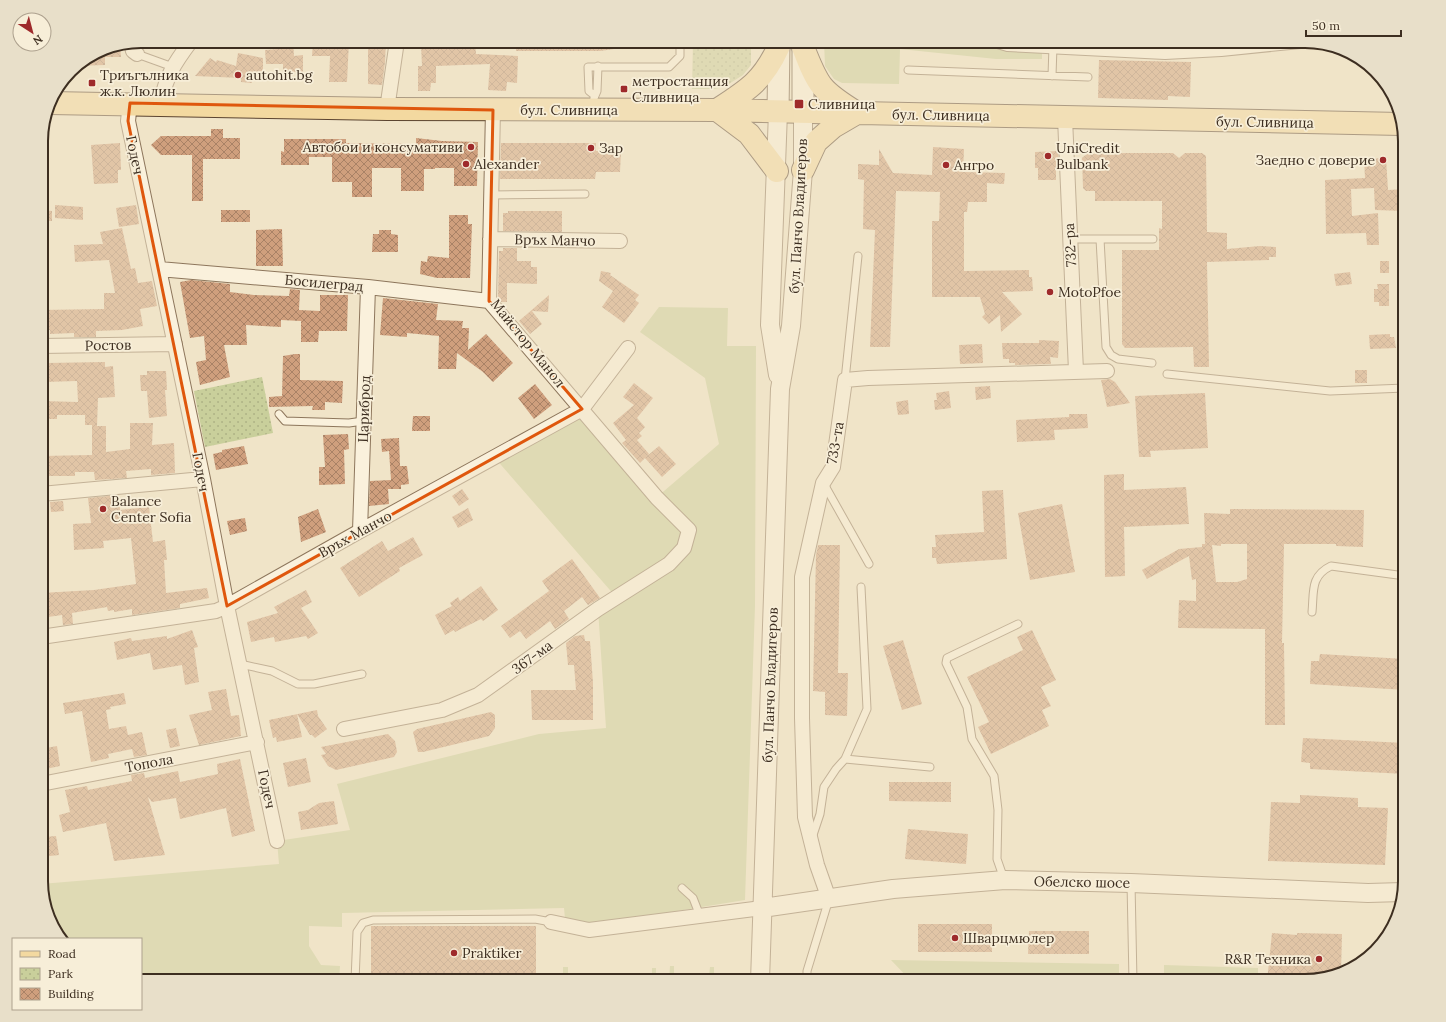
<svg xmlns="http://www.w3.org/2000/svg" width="1446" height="1022" font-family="Lora,serif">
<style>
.grass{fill:#c9cf9b}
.park{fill:url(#park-dots)}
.building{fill:url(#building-cross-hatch);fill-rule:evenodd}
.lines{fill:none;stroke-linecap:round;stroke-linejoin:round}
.service-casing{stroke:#8d765c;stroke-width:9}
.minor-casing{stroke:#8d765c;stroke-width:16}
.tertiary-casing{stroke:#8d765c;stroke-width:20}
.secondary-casing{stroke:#6f573f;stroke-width:23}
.primary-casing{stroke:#5b4430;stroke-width:24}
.service{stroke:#faf1dc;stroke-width:7}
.minor{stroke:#faf1dc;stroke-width:14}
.tertiary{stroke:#faf1dc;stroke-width:18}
.secondary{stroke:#faf1dc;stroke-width:21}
.primary{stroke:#f3d9a0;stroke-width:22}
.marked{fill:none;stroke:#df570d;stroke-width:3;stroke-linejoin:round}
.poi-dot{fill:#9e2a2b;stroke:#f7eed8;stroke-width:1.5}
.labels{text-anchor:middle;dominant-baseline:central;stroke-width:3.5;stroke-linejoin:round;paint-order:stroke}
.poi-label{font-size:14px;fill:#3d2e20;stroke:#f7eed8;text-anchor:start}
.street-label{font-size:14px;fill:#3d2e20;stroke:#f7eed8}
.rim{fill:none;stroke:#3d2e20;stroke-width:2}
</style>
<defs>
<pattern id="park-dots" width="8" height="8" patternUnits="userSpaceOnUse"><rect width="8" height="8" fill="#c9cf9b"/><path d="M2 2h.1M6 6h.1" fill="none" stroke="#aeb285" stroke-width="1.8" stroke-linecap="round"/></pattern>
<pattern id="building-cross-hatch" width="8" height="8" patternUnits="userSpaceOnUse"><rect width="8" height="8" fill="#cf9f7d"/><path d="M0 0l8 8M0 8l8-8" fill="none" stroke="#a98266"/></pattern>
</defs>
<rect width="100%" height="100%" fill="#f0e4c8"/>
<!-- grass -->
<path class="grass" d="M824,41h146l38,9 34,2v7h-46l-96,-10 -1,35 -57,-1 -8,-4 -9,-13z
M659,307l69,1 -1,38h29l-1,260 -10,294 -179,29 -2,-21 -222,5v14l-33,-1v20l12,19 19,1 -1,15h-198v-42h-79l-11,-13 -10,-42 238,-20 -2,-23 73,-11 -13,-46 202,-50 67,-6 -8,-119 18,-12 -121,-139 87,-49 75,88 62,-53 -14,-66 -65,-46z
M891,960l228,4v17h-208z
M1164,965l94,3v13h-94z
M670,966h4v9l35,1 1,-9h4v14h-45z
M563,967h5v9l84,1v-9h4v13h-93z"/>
<!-- park -->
<path class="park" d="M693,41h58v24l-8,10 -19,12 -10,2h-22z
M262,377l11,56 -68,14 -11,-56z"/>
<!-- building -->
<path class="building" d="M284,41h9l1,15 9,-1v17h-20v-8h-17l-1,-14 13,-1v-5z
M313,41h36l-2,41h-18l1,-26h-18z
M368,41h18l-1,21 -3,23 -14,-1z
M516,41h112v6l-28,4h-84z
M475,43l1,11 42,2 -1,27 -10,-1 -1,9 -18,-1 2,-26 -54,2v17h-5l-1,8h-12v-25h4l-1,-21z
M120,45l1,12h-16v8l-30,1 28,-18z
M238,53l25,5v19l-12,-1 1,7 -11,-1v-4l-46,-2 15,-18 6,4 1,-2 19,6z
M1099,60l92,2 -1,35 -22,-1v4l-70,-2z
M211,129h12v9h17v21h-37v42h-11v-46h-31l-10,-10 10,-9h50z
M416,138l26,3 36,1 -1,44h-23v-18h-19v1h-11v22h-23v-23h-29v29h-20v-15h-20v-25h-23v8h-28v-14l3,1v-13h62v4l70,1z
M120,143l1,27h-3v13l-24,1 -3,-39z
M501,143h95v8h25l-1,21h-24l-1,7h-95z
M933,147l31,2 -1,23 42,1 -1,11 -17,-1v19h-19l-1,10h-3v59l65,-1v7h3l1,14 -31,1 20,22 -21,18 -1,-17 -11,9 -7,-7 3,-3 -5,-17h-48v-76h7l1,-29 -44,-1 -6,156h-20l5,-117 -12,-1 1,-49 -6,-1v-15l21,1v-16l14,24 39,2z
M1058,151l1,17h-3v12h-18v-12h-3v-16z
M1127,153h46l6,5 6,-5h17l4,3 1,76 20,1v16l33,-3 16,1v10h-7v3l-62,2 2,105h-15l-1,-20 -68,1 -3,-4v-94h37v-22l3,1v-28h-67v-10h-9l-3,-3 -1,-30 5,-4z
M1386,158l2,32 17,-1v22l-30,-1 -1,-22 -23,1 1,27 26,-3 1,32h-12l-1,-12 -40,1 -1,-54 40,-2 -1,-19z
M55,205l28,2v13l-28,-2z
M136,205l3,19 -20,3 -3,-19z
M41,210l11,1v10h-11z
M221,210h29v12h-29z
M508,211h54v21l-59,-1v-18h5z
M449,215h19v9h4l-2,54h-33l-17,-4 1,-13 6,1 1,-6 21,2z
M122,228l9,41 4,-1 3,15 14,-2 5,25 -17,3 3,17 -21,4 -26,1v6h-22v-4l-24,1v-4h-9v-20l63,-1v-16h11l-6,-33 -34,2 -1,-17 29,-1 -3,-12z
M282,229l1,37h-27v-36z
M379,230h12v4l7,1v17h-26l1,-18h6z
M503,248h14v13h14v6h6v17l-30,-1v19h-6l-3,-4 1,-47h4z
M1380,261h9v12h-9z
M601,271l10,2 -1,2 29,20 -4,5 4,3 -15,20 -22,-16 11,-16 -14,-10z
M1350,272l2,12 -16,2 -2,-12z
M191,280l39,4v8l24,3 35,1 1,-7 10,1 -1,20 21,1v-16h28l-1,36h-28l-1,11h-17v-21l-20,-1v7l-35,-2 1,20h-23l6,32 -30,8 -4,-23 10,-2 -2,-24 -14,2 -10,-56z
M1377,284h12v22h-10v-4h-5v-13h4z
M549,295l-1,17 -16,-1 10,13 -12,10 -11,-13z
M383,298l55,6 -2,16 27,1 -1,7h7l-1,22 18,-16 27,29 -20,19 -10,-10 -26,-19 -1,16h-18l1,-33 -32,-3v4l-27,-2z
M1390,334v3h4l2,11 -26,1 -1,-14z
M1039,340l20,1 -1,17 -8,-1 1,7 -36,1v-2h-6v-4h-6l-1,-16h37z
M982,344l1,19 -23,1 -1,-19z
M295,354h5v26l43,1 -1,22 -17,-1v8h-13l1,-4 -44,1v-10l13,-1 1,-40z
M105,362v5l8,-1 2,31 -17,1 -1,28h9v26l24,-3v-26h23l-1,22 22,-2 1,30 -24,2v-6l-25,2 1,7 -32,2 -1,-8h-19v4h-33v-20l50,-1v-30h-7v-10h-28v4h-16v-18l37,1 -1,-21 -33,1v-11h3v-8z
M1355,370h12v13h-12z
M147,371h19l1,19h-2l2,26 -18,2 -2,-27h-6l-1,-16h7z
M1110,379l5,3 15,21 -23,4 -6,-27z
M634,383l19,15 -16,20 8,9 -6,6 3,3 -5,4 12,14 -3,3 13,-11 17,18 -14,13 -17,-19 -5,5 -18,-20 4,-3 -13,-17 21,-18 -11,-8z
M535,384l17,21 -18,14 -16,-21z
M990,386l1,12 -15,2 -1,-13z
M949,391l2,17 -16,2 -1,-10h3l-1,-7z
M1205,393l3,55 -58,3 1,6h-12l-4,-61z
M908,400l1,14 -11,1 -2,-13z
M1069,414h18l1,14 -34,2 1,10 -38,2 -1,-22 53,-3z
M413,416h17v15h-18z
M348,434l1,15 -5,1 1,34 -26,1v-18h6l-2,-32z
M399,438l1,28h7l2,18 -8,1v4h-13l1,15 -20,2 1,-25 21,-1 -2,-29 -7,1 -1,-13z
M244,446l4,18 -32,6 -3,-16 9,-2v-2z
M1124,474v16l62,-3 3,37 -65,3 1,49 -20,1 -1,-102z
M462,489l7,10 -10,7 -7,-10z
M1003,490l4,69 -70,5 -1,-6h-4v-11h4l-1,-12 49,-3 -2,-41z
M119,495l1,15 29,-3 4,35 12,-2 2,20h-3l2,33 41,-5 2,10 -29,6v4l-48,7v-6l-18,3v-2l-6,1 -1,-4 -35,6 1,11 -10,1 -1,-10 -21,3v-25l53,-3 42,-6 -5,-46 -28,3 1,7 -30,2 -1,-26 18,-1 -3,-25z
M63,501l1,10 -13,1 -1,-10z
M1062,504l13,68 -45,8 -12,-67z
M468,508l5,12 -15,8 -6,-11z
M318,509l8,23 -25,10 -3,-25z
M1230,509l134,1 -1,37 -27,-1v-2h-52l-2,99h2l1,82h-20v-96l-87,-1 1,-28 17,1v-22l-4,1 -3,-24 -42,23 -5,-9 37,-21 23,-2v-3h3l-1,-31 26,1zM1221,544h26v35l-10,3h-21l-4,-37 9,1z
M245,518l2,13 -17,4 -3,-14z
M413,537l10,18 -24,13 1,3 -41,26 -19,-29 42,-27 6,10z
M818,545h22l-2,128h10l-1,43 -22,-1v-23l-12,-1 3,-136z
M572,559l28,39 -12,7 -6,-8 -18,14 5,8 -14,10 -5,-8 -24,18 -6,-8 -10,7 -9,-12 48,-35 -7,-10z
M481,586l17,24 -15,11 -2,-2 -26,13 -1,-2 -9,5 -10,-20 17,-9 -2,-3 8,-6 2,4z
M306,590l6,12 -11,6 17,25 -10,6 -2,-3 -31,6 -1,-5 -23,5 -4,-20 31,-9 -4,-6z
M192,630l6,17 -4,1 5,34 -14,3 -3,-20 -29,5 -3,-17 -33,7 -3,-18 17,-4 1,3 35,-5v3z
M1032,630l24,50 -15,7 10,19 -9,4 7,16 -58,28 -13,-27 11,-5 -22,-45 56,-27 -6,-13z
M584,635l1,6h5l3,42v37h-61l-1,-30h45l-2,-25h-6l-2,-22 9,-7z
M903,640l19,64 -20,6 -19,-64z
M1320,654l85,5v31l-95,-6 1,-23h8z
M226,689l5,27 8,-1 2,21 -42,9 -10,-30 23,-5 -4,-18z
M124,693l2,11 -16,3 1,2 -5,1 3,19 17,-3 2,9 14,-3 5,23 -13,2 -2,-8 -24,5 1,4 -18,4 -9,-51 -17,3 -2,-11z
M317,710l1,6 9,13 -12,9 -3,-3h-2l-13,-21 5,23 -25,5 -1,-5 -3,1 -4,-18z
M491,712l4,3v13l-6,8 -66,16h-5l-5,-20 4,-3z
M176,728l4,18 -10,2 -4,-18z
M388,734l7,7 2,11 -3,5 -58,13 -8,-4 -7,-11 5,-1 -5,-7z
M1303,738l102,5v31l-95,-5v-6l-9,-1z
M57,746l3,20 -19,4v-21z
M306,758l5,24 -23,5 -5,-24z
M240,759l15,72 -23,6 -6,-29 -46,11 -4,-21 -24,4 -4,-5 17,58 -51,6 -8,-38 -43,9 -4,-17 11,-3 -5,-22 22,-4 1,4 44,-9 -1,-6 13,-2 1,5 33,-7 2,11 38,-8 -1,-10z
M889,782h62v20l-62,-1z
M1300,795l58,3v9l30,1 -3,57 -117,-4 3,-59 29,1z
M334,801l4,23 -37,6 -3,-18 10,-2 11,-7z
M908,829l60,5 -2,30 -61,-5z
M56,836l3,19 -18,2v-10h5l-1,-10z
M918,924h74v28h-74z
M371,926h165v55h-165z
M1029,931h60v23h-61z
M1272,933l25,2v-2l45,1 -1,39 -36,8h-38z"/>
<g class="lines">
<!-- service casing -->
<g class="service-casing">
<path id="service" d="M137,54l36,13
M908,70l180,7
M1052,76l1,-30
M594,95l-5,-4 -1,-24h81l11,-11v-15
M594,98l3,-7 1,-25
M491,195l94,-1
M1070,239h83
M1100,239l6,108 5,8 7,4 34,4
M1167,374l163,17 75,-3
M845,380l13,-124
M279,414l6,7 64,2 14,-2
M824,484l45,80
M1312,612c2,-20 -2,-36 19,-46l74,10
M240,664l32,7 26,13h16l48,-10
M845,759l85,8
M812,838l8,-24 4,-27 12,-18 9,-10 22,-50 -6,-122
M1004,879l-7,-20 1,-49 -4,-34 -22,-37 -5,-32 -21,-44 1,-5 71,-34
M1131,883l2,98
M682,888l11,10 7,18
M355,981l2,-49 6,-9 10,-3 162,-1 16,3
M807,981v-10l22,-72"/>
</g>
<!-- minor casing -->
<g class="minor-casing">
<path id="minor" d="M998,41l10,3 157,8 56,-3 79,-8
M131,43l2,8 4,3
M130,103l-2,18 75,358 24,127 50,235
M160,104c7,-29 13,-39 31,-63
M387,109l10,-68
M1065,118l11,253
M490,239l130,2
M159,269l209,18 121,14
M41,346l134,-2
M41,494l162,-15
M360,531l8,-244
M41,637l175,-26 11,-5 133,-75 222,-122 46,-61
M344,729l98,-19 36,-15 120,-86 71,-45 15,-16 5,-18 -32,-32 -168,-197 4,-191
M41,784l216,-42
M829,899l-12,-34 -12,-48 -3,-99v-141l21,-94 10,-16 12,-87 23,-2 239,-7
M551,922l38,8 173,-22"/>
</g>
<!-- tertiary casing -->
<g class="tertiary-casing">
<path id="tertiary" d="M778,375l-8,-50 8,-213
M762,908l131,-19 112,-9 126,3 237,10 35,-1
M760,981l20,-592 11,-63 12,-156v-58"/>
</g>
<!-- secondary casing -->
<g class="secondary-casing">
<path id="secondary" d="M803,46v66
M778,112l1,-70"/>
</g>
<!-- primary casing -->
<g class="primary-casing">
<path id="primary" d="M803,47c15,39 18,44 54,66
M50,103l337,6 330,1 684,14
M717,110c31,-20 46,-29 62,-64
M717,110l32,24 28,37
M803,170l13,-28 17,-15 24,-14"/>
</g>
<!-- service -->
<use href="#service" class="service"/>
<!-- minor -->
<use href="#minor" class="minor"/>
<!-- tertiary -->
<use href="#tertiary" class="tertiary"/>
<!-- secondary -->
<use href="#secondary" class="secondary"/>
<!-- primary -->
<use href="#primary" class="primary"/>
</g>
<!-- marked area -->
<path d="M0 0H1446V1022H0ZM130,103l363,7 -4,191 93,108 -355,197 -99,-485z" fill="#f0e4c8" fill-opacity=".55" fill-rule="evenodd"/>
<path class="marked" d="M130,103l363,7 -4,191 93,108 -355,197 -99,-485z"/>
<!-- markers -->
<g class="poi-dot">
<circle cx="238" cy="75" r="4"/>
<rect x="88" y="79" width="8" height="8" rx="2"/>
<rect x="620" y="85" width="8" height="8" rx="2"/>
<rect x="794" y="99" width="10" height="10" rx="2"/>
<circle cx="471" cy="147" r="4"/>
<circle cx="591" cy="148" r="4"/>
<circle cx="1048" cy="156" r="4"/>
<circle cx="1383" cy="160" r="4"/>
<circle cx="466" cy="164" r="4"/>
<circle cx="946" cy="165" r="4"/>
<circle cx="1050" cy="292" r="4"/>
<circle cx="103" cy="509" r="4"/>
<circle cx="955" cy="938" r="4"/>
<circle cx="454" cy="953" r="4"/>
<circle cx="1319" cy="959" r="4"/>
</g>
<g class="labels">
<!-- poi labels -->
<g class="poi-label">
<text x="100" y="75">Триъгълника<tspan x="100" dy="16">ж.к. Люлин</tspan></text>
<text x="246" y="75">autohit.bg</text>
<text x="632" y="81">метростанция<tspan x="632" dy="16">Сливница</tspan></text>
<text x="808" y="104">Сливница</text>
<text x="463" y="147" text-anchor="end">Автобои и консумативи</text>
<text x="599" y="148">Зар</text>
<text x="1056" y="148">UniCredit<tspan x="1056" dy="16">Bulbank</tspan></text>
<text x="1375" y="160" text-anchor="end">Заедно с доверие</text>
<text x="474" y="164">Alexander</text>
<text x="954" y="165">Ангро</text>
<text x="1058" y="292">MotoPfoe</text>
<text x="111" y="501">Balance<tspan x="111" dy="16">Center Sofia</tspan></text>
<text x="963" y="938">Шварцмюлер</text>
<text x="462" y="953">Praktiker</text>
<text x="1311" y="959" text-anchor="end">R&amp;R Техника</text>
</g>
<!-- street labels -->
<g class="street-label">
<text x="569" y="110">бул. Сливница</text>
<text transform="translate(941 115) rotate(1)">бул. Сливница</text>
<text transform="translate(1265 122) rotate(1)">бул. Сливница</text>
<text transform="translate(135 155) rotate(78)">Годеч</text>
<text transform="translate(798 216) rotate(-87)">бул. Панчо Владигеров</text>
<text transform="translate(555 240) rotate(1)">Връх Манчо</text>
<text transform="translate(1070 245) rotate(-93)">732-ра</text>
<text transform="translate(324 283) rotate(5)">Босилеград</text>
<text transform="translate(528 343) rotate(51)">Майстор Манол</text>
<text transform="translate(108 345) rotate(-1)">Ростов</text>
<text transform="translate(364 409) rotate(-88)">Цариброд</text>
<text transform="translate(835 443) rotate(-80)">733-та</text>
<text transform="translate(201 472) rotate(79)">Годеч</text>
<text transform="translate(355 534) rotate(-29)">Връх Манчо</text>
<text transform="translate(532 657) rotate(-36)">367-ма</text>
<text transform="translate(770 685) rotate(-88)">бул. Панчо Владигеров</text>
<text transform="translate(149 763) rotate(-11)">Топола</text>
<text transform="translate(267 789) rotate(78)">Годеч</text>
<text transform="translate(1082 882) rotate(1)">Обелско шосе</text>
</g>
</g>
<!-- crop -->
<path d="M0 0H1446V1022H0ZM141 48H1305A93 93 0 0 1 1398 141V881A93 93 0 0 1 1305 974H141A93 93 0 0 1 48 881V141A93 93 0 0 1 141 48Z" fill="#e8dfc9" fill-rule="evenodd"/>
<path class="rim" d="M141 48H1305A93 93 0 0 1 1398 141V881A93 93 0 0 1 1305 974H141A93 93 0 0 1 48 881V141A93 93 0 0 1 141 48Z"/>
<!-- legend -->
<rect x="12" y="938" width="130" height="72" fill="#f7eed8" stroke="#ada18e"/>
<rect x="20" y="951" width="20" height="6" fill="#f3d9a0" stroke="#ada18e"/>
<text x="48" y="958" font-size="12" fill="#3d2e20">Road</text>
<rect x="20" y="968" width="20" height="12" fill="url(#park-dots)" stroke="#ada18e"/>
<text x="48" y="978" font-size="12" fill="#3d2e20">Park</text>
<rect x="20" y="988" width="20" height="12" fill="url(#building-cross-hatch)" stroke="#ada18e"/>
<text x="48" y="998" font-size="12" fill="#3d2e20">Building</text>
<!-- north arrow -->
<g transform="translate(32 32) rotate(144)"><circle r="19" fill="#f7eed8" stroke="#ada18e"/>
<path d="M0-3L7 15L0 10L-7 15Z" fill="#9e2a2b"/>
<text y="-6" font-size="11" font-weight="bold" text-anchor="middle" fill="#3d2e20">N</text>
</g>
<!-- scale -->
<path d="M1306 30v6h95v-6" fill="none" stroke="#3d2e20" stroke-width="2"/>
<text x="1312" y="30" font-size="12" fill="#3d2e20" stroke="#f7eed8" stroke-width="3" paint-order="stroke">50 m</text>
</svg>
